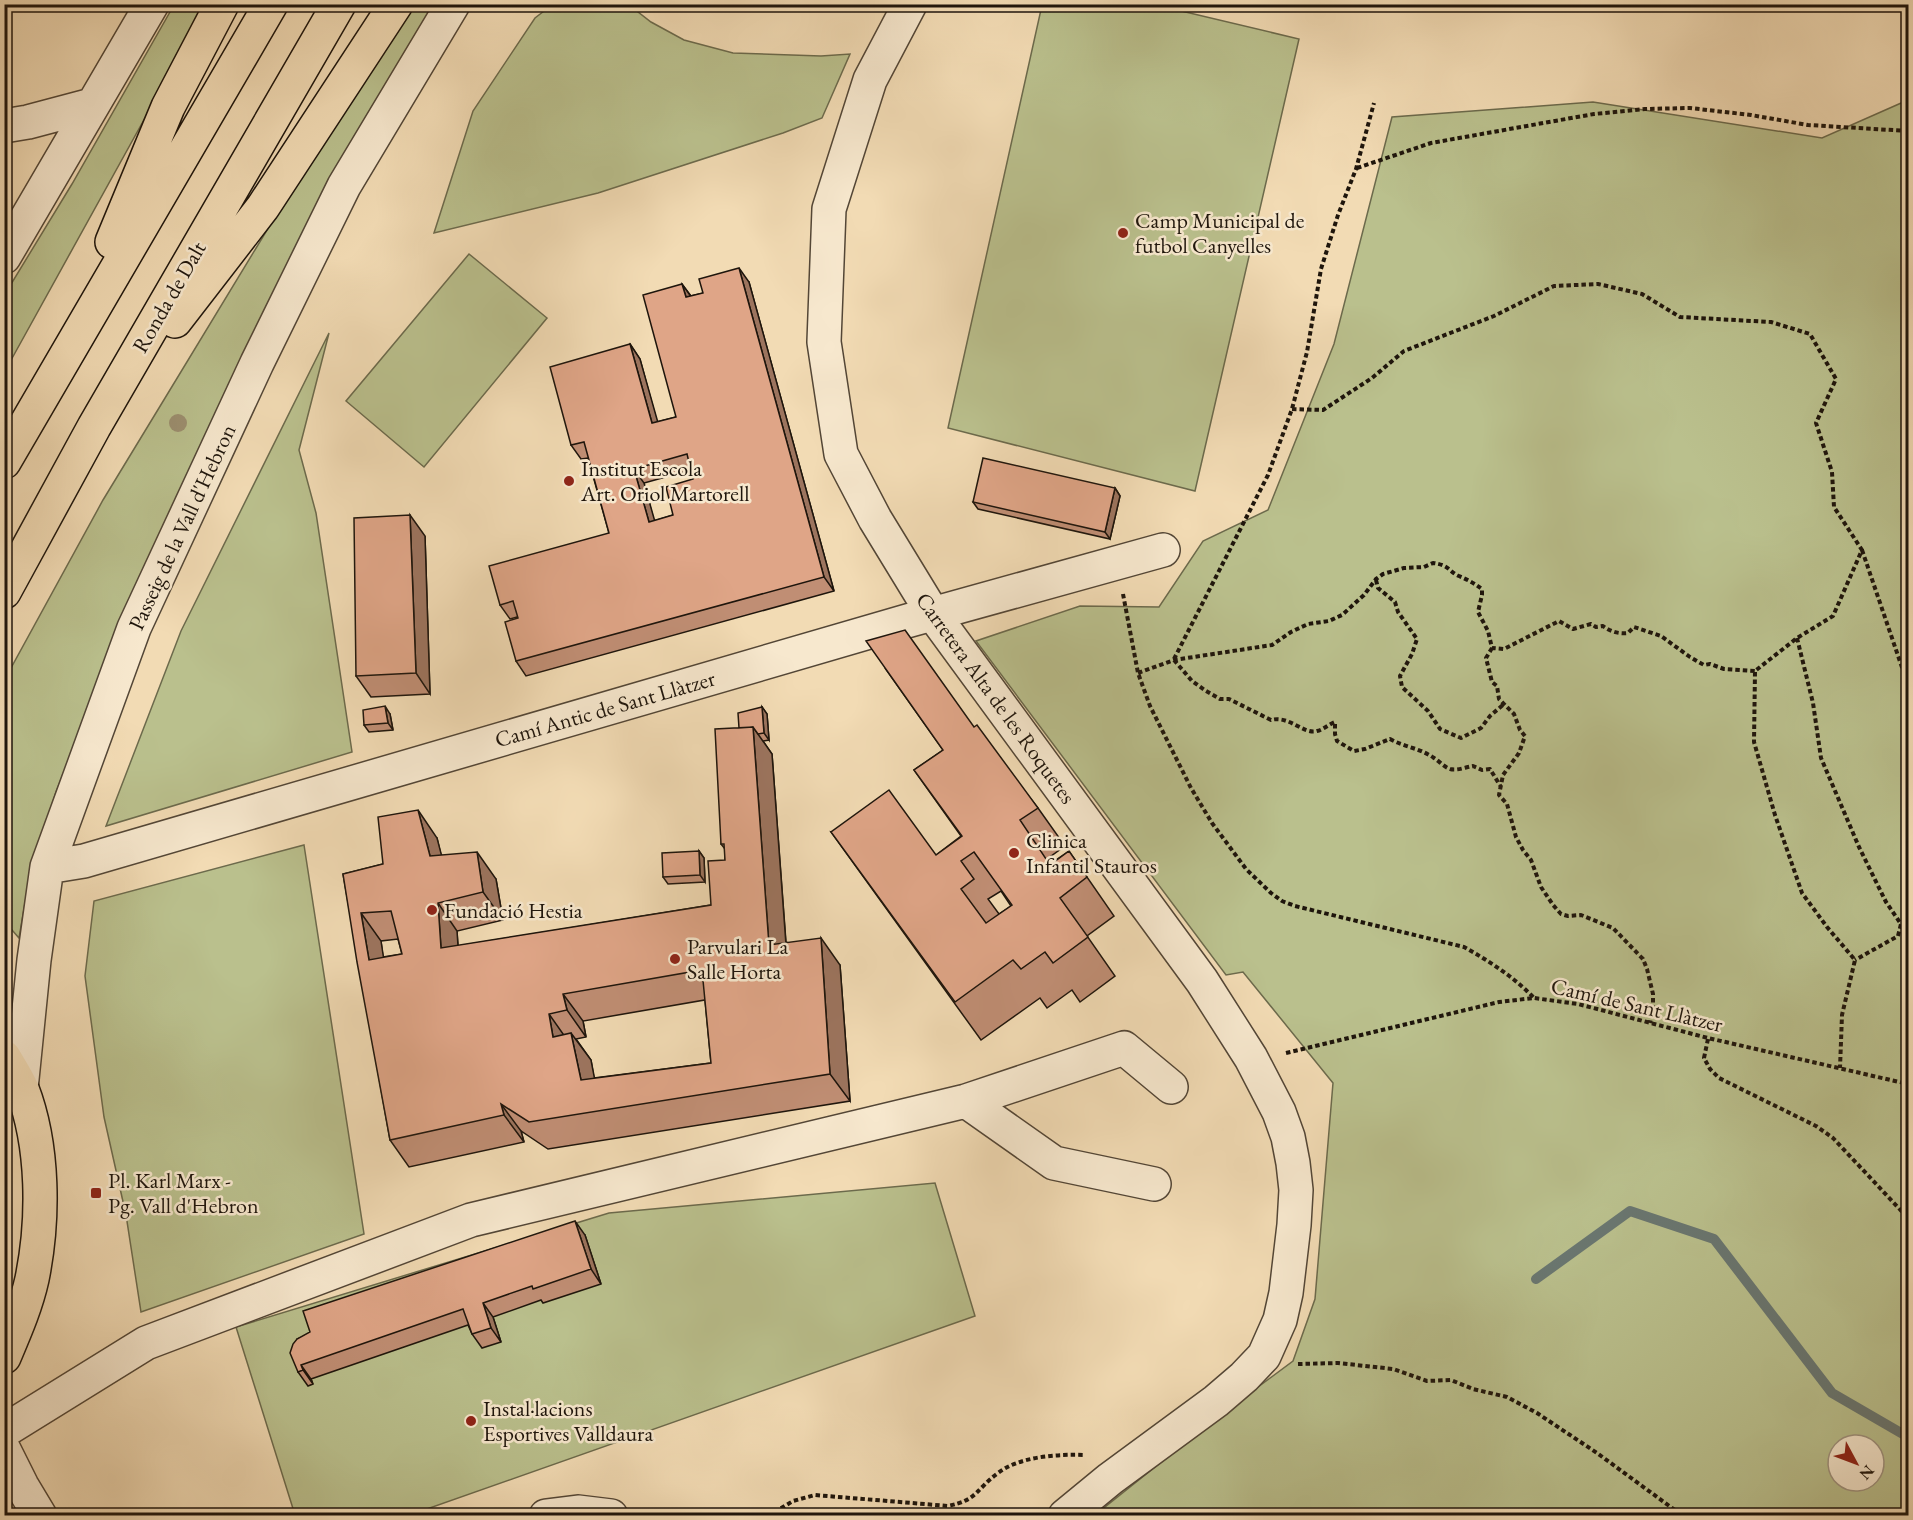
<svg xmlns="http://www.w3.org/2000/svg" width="1913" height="1520" font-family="'EB Garamond',serif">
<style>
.green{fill:#bac08d;stroke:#6c6a4c;stroke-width:1.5;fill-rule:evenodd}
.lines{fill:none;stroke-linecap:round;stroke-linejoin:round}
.stream{stroke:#6a7771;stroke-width:10}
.minor-casing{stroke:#534636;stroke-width:36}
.major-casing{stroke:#1e150c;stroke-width:36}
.highway-casing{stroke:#1e150c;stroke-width:36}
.path{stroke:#1e150c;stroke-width:4;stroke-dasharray:4.5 3;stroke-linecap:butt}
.minor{stroke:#f7e8ce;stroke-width:33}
.major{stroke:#f2dbb4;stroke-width:33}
.highway{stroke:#f2dbb4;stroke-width:33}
.tree{fill:#9c8f70}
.wall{fill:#c08e74;stroke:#1e150c;stroke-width:1.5;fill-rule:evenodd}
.shaded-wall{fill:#9c745e;stroke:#1e150c;stroke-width:1.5}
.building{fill:#dfa587;stroke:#1e150c;stroke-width:1.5;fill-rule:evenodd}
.poi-dot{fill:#8f2418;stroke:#f7e8ce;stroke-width:2}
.labels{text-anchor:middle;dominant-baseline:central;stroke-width:5;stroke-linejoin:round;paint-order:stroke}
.poi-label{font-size:22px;fill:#1e150c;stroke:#f7e8ce;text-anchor:start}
.street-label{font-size:22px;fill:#1e150c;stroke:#f7e8ce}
</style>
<rect width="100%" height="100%" fill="#f2dbb4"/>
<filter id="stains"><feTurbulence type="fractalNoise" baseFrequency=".00333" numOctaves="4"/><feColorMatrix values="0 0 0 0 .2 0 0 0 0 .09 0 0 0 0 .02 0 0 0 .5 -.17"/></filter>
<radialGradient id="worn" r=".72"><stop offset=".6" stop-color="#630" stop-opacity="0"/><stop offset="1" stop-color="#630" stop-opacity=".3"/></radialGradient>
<!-- green -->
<path class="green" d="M174,5h32l-50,93 -151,273v-77l67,-110z
M411,5h25l-321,638 -59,149 -14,44 -14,50 -9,52 -14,-16v-243l98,-179 59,-97 119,-196z
M552,5h77l22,17 33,18 49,13 88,3 29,-2 -28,64 -39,15 -185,60 -164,40 39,-122 62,-93z
M1042,5h114l143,34 -104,452 -247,-63z
M1908,100v1415h-813l124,-99 74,-55 22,-62 18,-216 -90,-111 -17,3 -250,-334 104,-35 79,1 44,-66 65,-31 66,-166 58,-227 201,-15 229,36zM1838,1445h36v36h-36z
M469,254l78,64 -123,149 -78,-66z
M329,333l-30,117 17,63 36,239 -246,74 75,-195z
M304,845l60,389 -223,78 -15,-97 -22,-98 -19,-141 9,-75z
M935,1183l40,133 -568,200 -112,-1 -59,-188 373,-114z"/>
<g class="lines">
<!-- stream -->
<path class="stream" d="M1536,1279l94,-68 84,28 118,154 76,44"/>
<!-- minor casing -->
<g class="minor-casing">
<path id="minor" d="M910,4l-40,76 -41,129 -5,133 17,112 34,65 58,95 269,367 49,77 28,54 9,25 5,26 3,27 -2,35 -8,68 -6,27 -16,36 -20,21 -28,24 -106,78 -45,37
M4,126l24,-4 64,-17
M4,257l148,-253
M47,867l37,-6 823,-240 256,-71
M21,1089l13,-129 13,-93 87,-239 123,-265 87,-177 109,-182
M966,1101l88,62 100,21
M4,1431l142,-88 325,-123 495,-119 158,-53 47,39
M4,1450l18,36 18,30
M546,1516l32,-4 33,4"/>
</g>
<!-- major casing -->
<g class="major-casing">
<path id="major" d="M4,1057c6,10 13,21 18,32 22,57 22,131 10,190 -6,27 -17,52 -28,78"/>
</g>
<!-- highway casing -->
<g class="highway-casing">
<path id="highway" d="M112,242l56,-135 54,-103
M175,321l88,-114 133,-203
M4,462l267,-458
M4,592l90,-165 245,-423"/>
</g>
<!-- path -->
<path class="path" d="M1357,168l74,-25 163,-29 51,-5 45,-1 61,7 57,10 100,6
M1292,409l31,1 49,-32 32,-27 90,-35 60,-30 44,-2 44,10 38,23 91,5 39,12 26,45 -20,44 16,49 2,35 28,43 -29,66 -36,22 -42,33 -1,71 21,73 27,78 25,34 28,33 -13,55 -2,53
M1862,550l46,135
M1376,580l2,8 17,14 3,10 19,27 -5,15 -12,22 2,11 26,24 12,18 21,9 20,-10 9,-12 14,-12
M1123,594l15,79 12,33 41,82 21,35 34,46 25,24 11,8 13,5 169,41c25,14 50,30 70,51
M1797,638l16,65 8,55 38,89 27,55 15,22 -3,12 -43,24
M1492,648l-6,10 6,24 5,4 2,13 15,15 6,16 5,6 -6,17 -16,22 -4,20 8,9 9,33 7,13 8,10 10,27 12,18 8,9 7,2 13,-1 32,13 30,31 4,10 6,25v14l-3,15
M1174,659l94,-184 24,-66 15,-57 14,-83 17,-54 18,-46 18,-66
M1174,660l18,21 14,10 14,8h9l42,21c18,-5 33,15 46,11 6,-1 12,-7 18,-9v12l2,7 17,10 11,-2 25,-10c14,8 30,9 44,19 5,3 10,9 16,11 7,2 16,-2 23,-3l9,4 8,-1 11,18
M1138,673l36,-13 98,-15 19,-13 17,-8 21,-3 13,-6 22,-20 12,-16 7,-5 21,-6 20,-1 9,-4c17,2 16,9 26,13 9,4 15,7 23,13v6l-4,17 10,19 4,17 12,1 55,-28 14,8 18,-5 5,3 7,-1c8,6 16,8 25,7l6,-6 27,9 29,21 14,8 6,-1 14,5 31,2
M1708,1039l-4,19 6,11 9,9 97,48 17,12 75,80
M1286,1053l213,-51 35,-4 44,6 130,34 200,46
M1298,1364l40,-1 55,6 34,12 24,-1 22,9 34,8 30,16 60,40 86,63
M768,1516l25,-15 22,-6 133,11c30,-6 28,-17 50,-33 22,-17 61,-19 87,-18"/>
<!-- minor -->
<use href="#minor" class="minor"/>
<!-- major -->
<use href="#major" class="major"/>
<!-- highway -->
<use href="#highway" class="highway"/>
</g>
<!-- trees -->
<circle class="tree" cx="178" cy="423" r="9"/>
<!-- wall -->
<path class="wall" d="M749,282l85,309 -308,85 -10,-15 1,-44 -7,2 -10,-14 109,-72 -21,-75 -7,1 -10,-14 59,-101 10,15 17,63 19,-5 6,-133 9,12zM691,470l2,9 -20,36 -19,6 -10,-38z
M1115,488l5,8 -10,43 -132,-30 -5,-7z
M425,536l5,158 -59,3 -15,-21z
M885,668l89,59 64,81 27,38 -18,13 3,5 19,-13 45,65 -27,20 28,40 -35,26 -8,-12 -25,18 -7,-10 -59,42 -150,-208 105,23 25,-19 -47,-66 29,-20zM1001,891l10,15 -12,8 -11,-15z
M762,707l5,7 2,26 -6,1 9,13 14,188 54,23 10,136 -302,48 -27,-18 3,11 -115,25 -19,-27 -47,-266 40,-10 54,-26 4,17 55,24 7,41 -46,11 1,15 253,-41 14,-45v-11l-4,-5 18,-116zM398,939l4,15 -19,3 -2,-16zM705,1000l6,63 -117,15 -3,-18 -15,-21 10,-2 -3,-16z
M390,714l3,16 -24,2 -5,-7z
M699,851l5,7 1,24 -37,2 -5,-7z
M585,1235l16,49 -58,19 -2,-3 -48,17 8,25 -19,6 -10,-14 -4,-9 -157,54 2,5 -5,2 -10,-14 -1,-33z"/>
<!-- shaded-wall -->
<path class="shaded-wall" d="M739,268l10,14 85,309 -10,-14z
M682,284l10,14 -6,-1z
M630,344l10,15 22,78 -10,-14z
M634,469l10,14 15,53 -10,-14z
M1115,488l5,8 -10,43 -5,-7z
M410,515l15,21 5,158 -14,-21z
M385,706l5,8 3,16 -5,-7z
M762,707l5,7 2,26 -5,-7z
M753,727l19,27 16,218 -19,-27z
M418,810l19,28 12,46 -19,-28z
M699,851l5,7 1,24 -5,-7z
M477,852l19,27 7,41 -20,-28z
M438,903l19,28 3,45 -19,-28z
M361,913l20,28 7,46 -19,-27z
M821,938l19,27 10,136 -20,-27z
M563,994l20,27 3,16 -19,-27z
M549,1014l19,27 -15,-4z
M571,1033l20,27 9,47 -19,-27z
M501,1104l20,27 3,11 -20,-27z
M575,1221l10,14 16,49 -10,-15z
M483,1303l10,14 8,25 -10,-14z
M301,1365l10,14 2,5 -10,-14z"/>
<!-- building -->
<path class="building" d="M739,268l85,309 -308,84 -11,-39 13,-4 -5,-17 -13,4 -11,-39 120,-33 -25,-91 -13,3 -21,-78 80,-23 22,79 24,-6 -33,-122 39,-11 4,13 17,-4 -4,-14zM687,454l6,25 -27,8 7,28 -24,7 -15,-53z
M983,458l132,30 -10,44 -132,-30z
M410,515l6,158 -60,3 -2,-158z
M905,630l69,97 3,-2 61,83 -18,12 30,45 19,-14 18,26 -27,21 28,39 -35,26 -8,-11 -24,17 -8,-9 -58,42 -124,-170 58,-42 47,65 26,-19 -48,-66 29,-20 -77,-109zM974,852l38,53 -26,18 -25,-34 13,-10 -13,-18z
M385,706l3,17 -24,2 -1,-15z
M762,707l2,26 -6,1 -5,-7 -14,1 -1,-15z
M753,727l16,218 52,-7 9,136 -301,48 -28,-18 3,11 -114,25 -33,-178 -14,-88 40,-10 -5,-47 40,-7 12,46 47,-4 6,40 -45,11 3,45 270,-43 -3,-44 17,-1 -1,-16h-3l-6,-115zM391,911l11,43 -33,6 -8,-47zM702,970l9,93 -130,17 -10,-47 -18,4 -4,-23 18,-4 -4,-16z
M699,851l1,24 -37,2 -1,-24z
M575,1221l16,48 -58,20 -1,-3 -49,17 8,25 -19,6 -9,-25 -162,56 2,5 -5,2 -8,-19 3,-9 4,-5 13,-7 -7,-21z"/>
<!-- markers -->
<g class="poi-dot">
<circle cx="1123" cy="233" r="6"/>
<circle cx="569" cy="481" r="6"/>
<circle cx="1014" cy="853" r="6"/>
<circle cx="432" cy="910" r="6"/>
<circle cx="675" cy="959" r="6"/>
<rect x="90" y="1187" width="12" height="12" rx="3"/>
<circle cx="471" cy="1421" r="6"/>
</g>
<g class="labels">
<!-- poi labels -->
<g class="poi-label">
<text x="1135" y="220">Camp Municipal de<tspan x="1135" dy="25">futbol Canyelles</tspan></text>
<text x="581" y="468">Institut Escola<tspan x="581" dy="25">Art. Oriol Martorell</tspan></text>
<text x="1026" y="840">Clinica<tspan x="1026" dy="25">Infantil Stauros</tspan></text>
<text x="444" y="910">Fundació Hestia</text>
<text x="687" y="946">Parvulari La<tspan x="687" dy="25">Salle Horta</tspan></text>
<text x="108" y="1180">Pl. Karl Marx -<tspan x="108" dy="25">Pg. Vall d'Hebron</tspan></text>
<text x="483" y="1408">Instal·lacions<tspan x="483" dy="25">Esportives Valldaura</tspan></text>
</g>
<!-- street labels -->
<g class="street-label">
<text transform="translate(169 297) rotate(-60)">Ronda de Dalt</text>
<text transform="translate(182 527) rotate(-65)">Passeig de la Vall d'Hebron</text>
<text transform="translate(996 698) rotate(54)">Carretera Alta de les Roquetes</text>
<text transform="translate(605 709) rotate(-16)">Camí Antic de Sant Llàtzer</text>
<text transform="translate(1637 1005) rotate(13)">Camí de Sant Llàtzer</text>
</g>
</g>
<!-- margin -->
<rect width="1913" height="1520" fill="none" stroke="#f2dbb4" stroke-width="24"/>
<rect x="6" y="6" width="1901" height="1508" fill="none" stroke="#1e150c" stroke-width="3"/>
<rect x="12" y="12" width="1889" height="1496" fill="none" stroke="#1e150c" stroke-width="1.5"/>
<!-- north arrow -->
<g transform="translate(1856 1463) rotate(131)"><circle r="28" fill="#f7e8ce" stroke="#a09480" stroke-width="1.5"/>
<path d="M0-4.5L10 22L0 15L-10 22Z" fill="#8f2418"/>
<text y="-9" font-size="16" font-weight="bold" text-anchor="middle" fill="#1e150c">N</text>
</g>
<rect width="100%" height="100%" filter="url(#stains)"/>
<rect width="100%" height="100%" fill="url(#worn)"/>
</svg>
